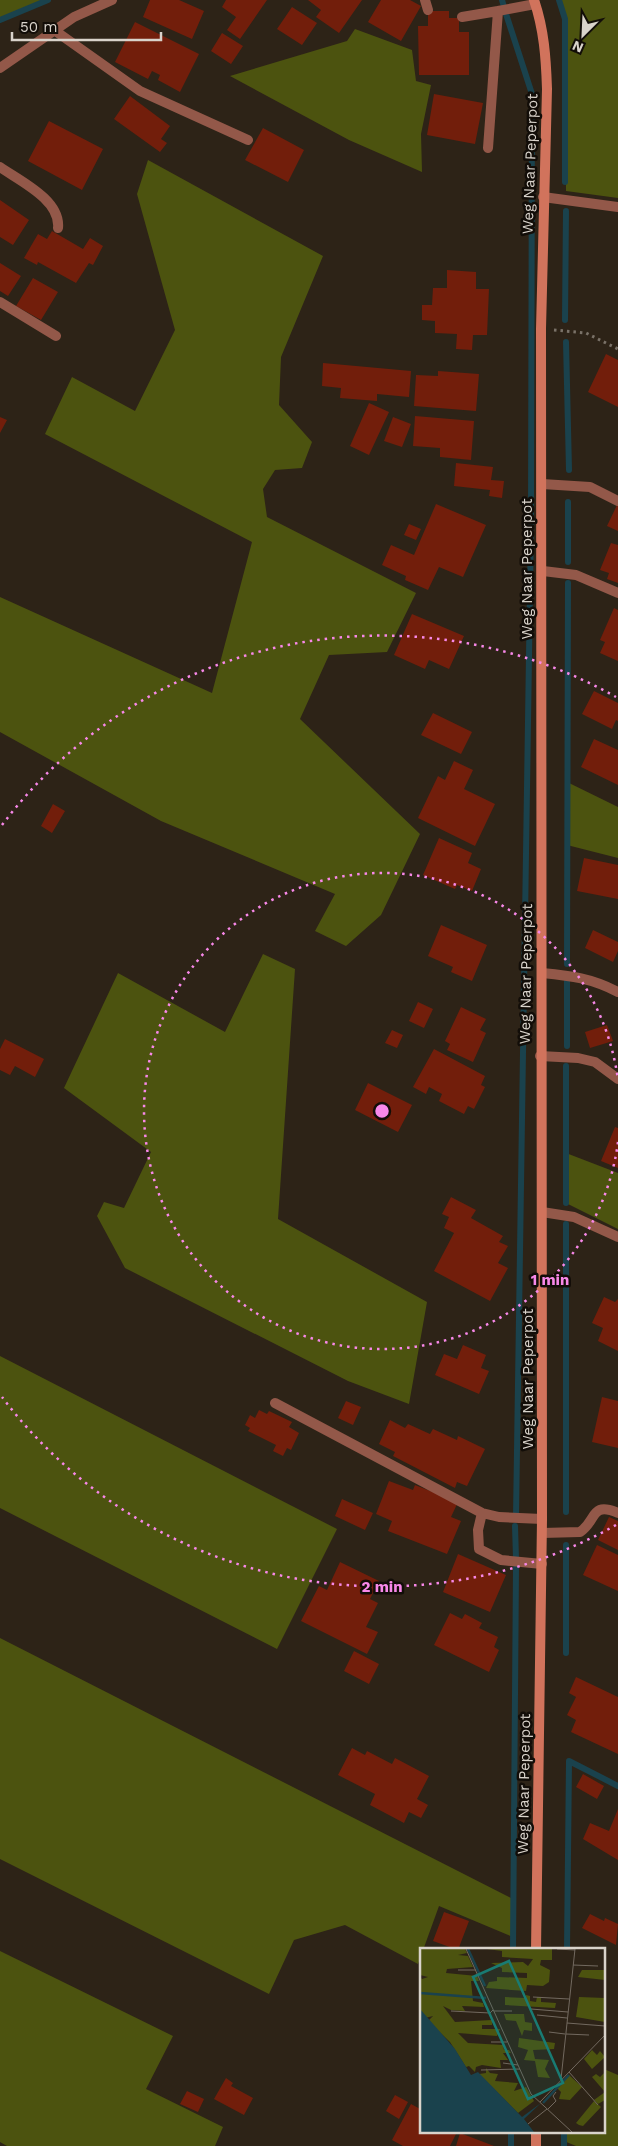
<svg xmlns="http://www.w3.org/2000/svg" width="618" height="2146" font-family="'Work Sans',sans-serif">
<style>
.green{fill:#4c530f}
.lines{fill:none;stroke-linecap:round;stroke-linejoin:round}
.stream{stroke:#1a424d;stroke-width:6}
.building{fill:#721e0b}
.path{stroke:#7a7268;stroke-width:3;stroke-dasharray:2.5 4;stroke-linecap:butt}
.lane{stroke:#935849;stroke-width:10}
.street{stroke:#935849;stroke-width:10}
.secondary{stroke:#d1735c;stroke-width:10}
.ring{fill:none;stroke:#f888e9;stroke-width:2.5;stroke-dasharray:2.5 5}
.labels{text-anchor:middle;dominant-baseline:central;stroke-width:5;stroke-linejoin:round;paint-order:stroke}
.street-label{font-size:15px;fill:#d9d3cb;stroke:#120d08}
.inset-river{fill:none;stroke:#1a424d;stroke-width:2.5}
.inset-road{fill:none;stroke:#72695f;stroke-width:1}
.view{fill:#197b73;fill-opacity:0.15;stroke:#197b73;stroke-width:2.5}
.inset-edge{fill:none;stroke:#d9d3cb;stroke-width:2.5}
.centre{fill:#f888e9;stroke:#120d08;stroke-width:2.5}
.ring-label{font-size:15px;text-anchor:middle;font-weight:bold;fill:#f888e9;stroke:#120d08;stroke-width:5;stroke-linejoin:round;paint-order:stroke}
</style>
<rect width="100%" height="100%" fill="#2d2317"/>
<!-- green -->
<path class="green" d="M0,0h48l-48,20z
M559,0h59v198l-52,-7 -1,-172z
M355,29l57,21 4,31 15,4 -10,49 1,38 -73,-32 -119,-64 117,-35z
M148,160l175,96 -42,101 -2,48 33,37 -10,26 -27,2 -12,19 4,28 149,76 -29,59 -58,3 -29,64 120,115 -39,81 -35,31 -31,-15 20,-37 -174,-73 -161,-89v-135l212,96 40,-151 -207,-108 27,-57 63,34 40,-81 -38,-136z
M567,782l51,25v51l-51,-13z
M263,954l32,15 -17,250 149,83 -18,102 -61,-23 -223,-113 -28,-52 7,-14 20,6 27,-56 -87,-64 54,-115 107,59z
M566,1153l52,20v56l-52,-26z
M0,1356l337,173 -60,120 -277,-141z
M0,1638l513,261v38l-74,-31 -21,58 -73,-39 -51,15 -25,54 -269,-135z
M0,1951l173,85 -27,53 77,38 -8,19h-208l-7,-4z
M604,2069l14,6v71h-42l-12,-5v-9h40z"/>
<g class="lines">
<!-- stream -->
<path class="stream" d="M502,0l2,7
M559,0l6,19v163
M506,14l26,80 -1,429 -15,993
M0,20l48,-20
M565,320l1,-109
M566,342l3,128
M568,562v-60
M567,964l1,-381
M567,1046v-65
M566,1203v-137
M566,1512v-288
M515,1526l1,32
M566,1653v-108
M513,1950l3,-382
M567,1950l2,-189 49,25
M511,2146v-14
M564,2146v-14"/>
</g>
<!-- building -->
<path class="building" d="M150,0h29l25,11 -12,28 -49,-22z
M226,0h41l-27,39 -13,-9 9,-13 -14,-10z
M308,0h54l-23,33 -23,-16 5,-7z
M381,0h29l11,6 -20,35 -33,-19z
M292,7l25,16 -15,22 -25,-16z
M428,11h21v7h10v14h10v43h-50l-1,-49h10z
M135,22l64,32 -19,38 -22,-12 2,-5 -8,-4 -4,8 -33,-17z
M222,33l21,13 -12,18 -20,-13z
M434,94l49,9 -8,41 -48,-9z
M130,96l40,30 -9,13 6,4 -7,9 -46,-33z
M49,121l54,28 -21,41 -54,-29z
M263,128l41,22 -16,32 -43,-22z
M0,200l29,20 -16,25 -13,-8z
M52,231l31,18 7,-11 13,8 -10,19 -4,-2 -13,20 -38,-21 -1,3 -13,-7 14,-24 9,5z
M0,263l21,13 -13,20 -8,-5z
M447,270l29,2v17h13l-2,46h-14l-1,15 -16,-1 1,-15 -22,-1v-12l-13,-1v-15h10l1,-17h14z
M33,278l25,14 -17,28 -25,-14z
M606,354l12,6v47l-30,-15z
M323,363l88,8 -2,26 -32,-3v7l-37,-3 1,-10 -19,-2z
M438,371l41,3 -3,37 -62,-5 2,-31 22,1z
M369,403l20,9 -20,43 -19,-9z
M415,416l59,5 -3,39 -31,-3v-9l-27,-2z
M0,417l7,3 -7,13z
M393,417l18,7 -9,23 -18,-6z
M456,463l37,4 -2,13 13,1 -2,17 -13,-2 1,-6 -36,-4z
M618,503v28l-11,-5z
M436,504l50,21 -23,52 -24,-10 -11,23 -23,-10 1,-4 -24,-11 9,-20 23,10z
M409,524l12,5 -5,11 -12,-5z
M611,543l7,2v38l-11,-4 2,-6 -9,-3z
M614,608l4,2v51l-18,-8 5,-11 -5,-2z
M412,614l52,22 -15,33 -20,-9 -4,9 -31,-14z
M594,691l24,12v18l-2,-1 -4,9 -30,-15z
M433,713l39,19 -11,22 -40,-19z
M594,739l24,11v35l-37,-18z
M454,761l19,9 -9,19 31,15 -20,42 -57,-28 20,-42 7,4z
M53,804l12,7 -13,22 -11,-7z
M439,838l33,15 -4,10 13,6 -9,22 -15,-6 -2,4 -32,-14z
M584,858l34,7v34l-41,-8z
M441,925l46,20 -15,36 -21,-9 2,-5 -25,-11z
M593,930l25,12v9l-5,11 -28,-14z
M418,1002l15,7 -9,19 -15,-7z
M461,1007l25,12 -6,11 6,3 -13,29 -26,-12 3,-6 -5,-3z
M607,1025l6,16 -23,7 -5,-16z
M392,1030l11,5 -6,13 -12,-5z
M5,1039l39,20 -9,18 -20,-11 -5,9 -10,-5v-21z
M434,1049l51,27 -4,9 4,2 -11,22 -6,-3 -4,8 -25,-13 3,-7 -13,-7 -3,7 -13,-7z
M368,1083l44,22 -14,27 -43,-22z
M615,1127l3,1v40l-17,-7z
M451,1197l25,13 -5,8 32,18 -4,6 9,4 -10,17 10,5 -18,33 -56,-30 20,-38 -10,-5 5,-11 -7,-3z
M604,1297l11,5 3,-3v52l-20,-10 5,-13 -11,-5z
M463,1345l23,10 -5,13 8,3 -10,23 -44,-19 9,-21 13,5z
M602,1397l16,4v47l-26,-6z
M346,1401l15,6 -8,18 -15,-7z
M259,1410l8,4 2,-3 23,11 -3,5 10,6 -8,17 -4,-2 -4,8 -10,-5 3,-6 -28,-14 2,-3 -5,-3 5,-10 5,3z
M390,1420l15,8 3,-4 22,10 3,-5 24,11 1,-4 27,13 -18,37 -10,-4 -2,6 -62,-32 2,-4 -16,-8z
M389,1481l24,9 2,-5 43,17 -7,15 10,4 -14,33 -59,-23 4,-10 -16,-7z
M342,1499l31,14 -8,17 -30,-14z
M609,1517l9,4v29l-20,-10z
M597,1545l21,10v36l-35,-16z
M458,1554l48,21 -16,37 -47,-20z
M340,1562l39,19 -9,18 8,4 -12,24 12,5 -11,22 -66,-33 18,-35 8,4z
M450,1613l12,6 3,-5 17,9 -3,5 19,9 -4,10 5,3 -10,22 -55,-27z
M354,1651l25,13 -10,20 -25,-13z
M576,1677l42,20v57l-47,-22 5,-12 -9,-5 9,-18 -7,-4z
M352,1748l13,7 2,-4 25,13 3,-6 34,18 -12,23 11,6 -7,13 -12,-6 -5,11 -34,-18 5,-11 -37,-19z
M583,1774l21,12 -7,13 -21,-12z
M618,1809v51l-35,-21 7,-16 19,8z
M444,1912l25,9 -11,29 -25,-9z
M590,1914l14,7 1,-3 13,6 -2,21 -34,-17z
M226,2078l7,5 -2,3 22,12 -9,17 -30,-16z
M187,2091l17,8 -6,13 -18,-8z
M395,2095l13,7 -9,17 -13,-8z
M411,2104l11,6v22h35l-7,14h-47l-11,-6z
M460,2133l34,13h-38z"/>
<g class="lines">
<!-- path -->
<path class="path" d="M554,330l32,3 32,16"/>
<!-- lane -->
<path class="lane" d="M425,0l3,10
M462,17l36,-6
M488,148l10,-137 37,-7
M0,167c20,14 61,33 58,61
M543,197l75,10
M0,302l56,34
M542,484l48,3 28,14
M543,571l33,4 42,18
M542,973c30,3 49,5 76,19
M540,1056l38,2 17,4 23,17
M542,1212l32,5 44,20
M275,1403l207,110 17,4 43,2
M482,1513l-4,17 1,19 22,11 41,4
M542,1533l38,-1c17,-11 10,-31 38,-19"/>
<!-- street -->
<path class="street" d="M54,30l86,61 108,49
M0,68l74,-51 38,-17"/>
<!-- secondary -->
<path class="secondary" d="M534,0c10,29 12,58 13,89l-6,240 1,1190 -6,431
M536,2132v14"/>
</g>
<!-- distance rings -->
<g class="ring">
<path d="M618 1142A238 238 0 1 1 618 1080"/>
<path d="M616 1525A476 476 0 0 1 2 1397M2 825A476 476 0 0 1 616 697"/>
</g>
<g class="labels">
<!-- street labels -->
<g class="street-label">
<text transform="translate(530 164) rotate(-88)">Weg Naar Peperpot</text>
<text transform="translate(527 569) rotate(-90)">Weg Naar Peperpot</text>
<text transform="translate(526 974) rotate(-89)">Weg Naar Peperpot</text>
<text transform="translate(528 1379) rotate(-90)">Weg Naar Peperpot</text>
<text transform="translate(524 1784) rotate(-89)">Weg Naar Peperpot</text>
</g>
</g>
<!-- overview -->
<g transform="translate(420 1948)">
<rect width="185" height="185" fill="#2d2317"/>
<path d="M0,1h45l2,4 -9,2 10,1 5,11 -26,2 -1,4 31,3 2,5h-8l2,20 10,2 1,4 -22,-1 3,5 -14,-1 -8,-4 12,16 37,-2v5h-10v4h18l-3,7 -39,-3 10,10 35,2 1,5h5l2,3h-8l5,7h-8l1,8 -19,-3 -6,2 -1,5 -6,-6 -3,1 -16,-25 -22,-21 5,-5 -8,2 -5,-9v-32l2,2 6,-2 -8,-2zM67,1h65v11h-11l-1,5 10,5 -1,12 -6,4 -16,-1 -1,6 -40,-3 3,-6 8,-1v-4l30,1v-5l-25,-1v-4l-11,-5 32,-1 5,4 5,-7 -31,-2v-6zM162,22h23v10l-27,-3zM106,47l4,1v5l6,1 1,-5h4v5l15,1 -1,5 -50,-3v-8l20,1zM159,49l26,1v24l-29,-5zM84,66h20l1,8 7,1v8l-8,-1 -2,6 -6,-15 -10,-1zM99,90l36,5 -1,6 -21,1 2,9 14,1 -4,9 5,9 -12,-1 -3,-16 -11,-1 4,-10 -10,-3zM172,102l5,5 3,-4 5,6 -13,12 -8,-10zM66,120l4,5 8,1 -3,7 23,2 -4,8 12,-4 8,14 -16,12 -39,-39 7,-1zM185,124v28l-7,4 -4,-4 11,-8 -13,-15 4,-3 4,3zM149,127l13,12 -12,13 -11,-1 2,-7 -4,-4zM174,153l7,6 -18,19 -4,-1 -3,-2z" fill="#4c530f"/>
<path d="M0,61l35,40 16,26 7,-3 44,45 19,-14 -17,16 10,13h-114z" fill="#1a424d"/>
<path class="inset-river" d="M48,1l17,37M0,45l66,5M123,155l26,-28"/>
<path class="inset-road" d="M46,1l65,145 41,38M137,1l18,1M153,17l25,1M38,22h18M113,49l36,2M111,61l37,3M31,63l39,2 3,-3M74,63h18M117,67l30,3M147,75l38,3M129,84l16,2M146,86l23,1M71,94h16M83,115l15,2M61,122l39,-1M149,124l29,33M141,131l14,-130M120,154l65,-67M128,161l8,-8 -3,-5 3,-4M108,176l19,-15"/>
<path class="view" d="M89,13l54,122 -35,16 -55,-122z"/>
<rect width="185" height="185" class="inset-edge"/>
</g>
<circle cx="382" cy="1111" r="8" class="centre"/>
<g class="ring-label">
<text x="550" y="1285">1 min</text>
<text x="382" y="1592">2 min</text>
</g>
<!-- north arrow -->
<g transform="translate(583 35) rotate(204)" stroke="#120d08" stroke-width="4" paint-order="stroke">
<path d="M0-4L9 19L0 12L-9 19Z" fill="#d9d3cb"/>
<text y="-8" font-size="14" font-weight="bold" text-anchor="middle" fill="#d9d3cb">N</text>
</g>
<!-- scale -->
<path d="M12 32v8h149v-8" fill="none" stroke="#d9d3cb" stroke-width="2.5"/>
<text x="20" y="32" font-size="15" fill="#d9d3cb" stroke="#120d08" stroke-width="4" paint-order="stroke">50 m</text>
</svg>
